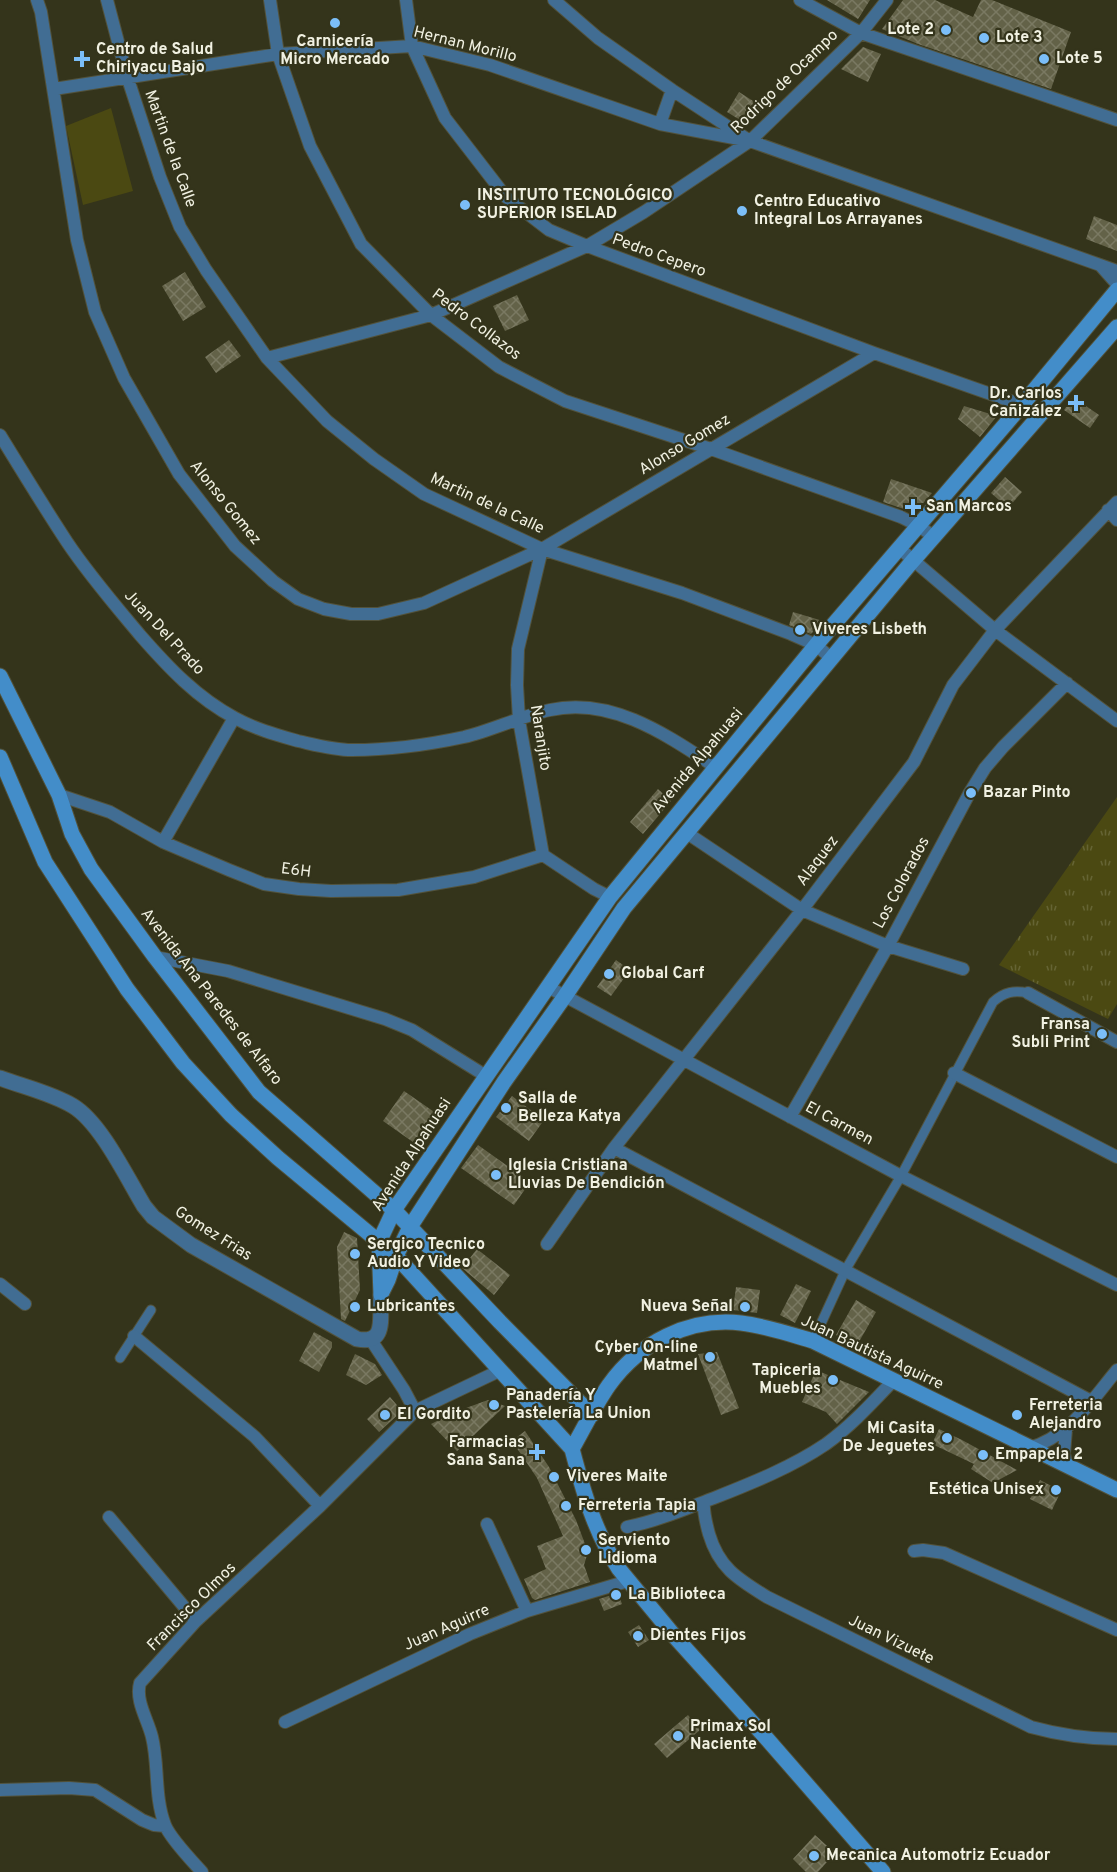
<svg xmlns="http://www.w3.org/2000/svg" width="1117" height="1872" font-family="Overpass,sans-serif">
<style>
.green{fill:#4b4912}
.park{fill:url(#park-tufts)}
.building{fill:url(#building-cross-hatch)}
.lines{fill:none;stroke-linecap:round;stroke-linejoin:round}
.pedestrian-casing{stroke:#52523b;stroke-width:11}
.minor-casing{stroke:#52523b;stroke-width:14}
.tertiary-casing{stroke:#52523b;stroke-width:17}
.secondary-casing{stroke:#52523b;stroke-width:17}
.pedestrian{stroke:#416d93;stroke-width:9}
.minor{stroke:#416d93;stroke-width:12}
.tertiary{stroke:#416d93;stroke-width:15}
.secondary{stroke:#438dc9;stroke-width:15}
.poi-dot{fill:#7bbef8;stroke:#34341b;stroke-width:2}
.labels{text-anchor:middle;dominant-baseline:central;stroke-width:4.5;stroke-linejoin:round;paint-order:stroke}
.poi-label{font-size:16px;font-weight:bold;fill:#f1f1e2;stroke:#34341b;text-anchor:start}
.street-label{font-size:16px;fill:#f1f1e2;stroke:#34341b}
</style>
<defs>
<pattern id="park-tufts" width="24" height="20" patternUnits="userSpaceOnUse" patternTransform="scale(1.5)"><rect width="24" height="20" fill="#4b4912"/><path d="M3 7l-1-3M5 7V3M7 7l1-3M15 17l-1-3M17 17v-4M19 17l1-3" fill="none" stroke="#656434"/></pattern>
<pattern id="building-cross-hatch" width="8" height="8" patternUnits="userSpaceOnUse" patternTransform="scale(1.5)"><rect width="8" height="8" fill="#636248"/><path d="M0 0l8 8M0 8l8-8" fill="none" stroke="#7a7962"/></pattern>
</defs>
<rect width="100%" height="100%" fill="#34341b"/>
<!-- green -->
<path class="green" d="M111,108l22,83 -50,14 -17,-79z"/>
<!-- park -->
<path class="park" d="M1117,797v207l-9,15 -109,-54z"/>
<!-- building -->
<path class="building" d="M827,0h43l-12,19z
M903,0h32l38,17 8,-17h11l79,32 -20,57 -133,-45 -36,-15z
M863,47l18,7 -13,28 -27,-13z
M739,92l25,16 -15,14 -4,1 -18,-11z
M1094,216l23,9v26l-31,-12z
M185,272l21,35 -23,14 -21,-35z
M517,295l12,25 -24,11 -12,-25z
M229,340l12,16 -25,17 -11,-16z
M1073,397l26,18 -9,13 -26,-18z
M964,406l33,10 -17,21 -22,-18z
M1005,477l17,15 -14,16 -17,-15z
M891,479l41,14 -14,16 -8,2 -27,-9z
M793,612l30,9 -12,13 -22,-9z
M658,789l13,12 -28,33 -13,-12z
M616,960l14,10 -19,26 -14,-9z
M404,1091l36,25 -20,31 -37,-26z
M512,1096l32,24 -15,21 -33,-24z
M478,1145l52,37 -16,23 -53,-37z
M344,1232l13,6 3,52 -15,31 -4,-2 -4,-72z
M477,1249l33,26 -16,20 -32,-27z
M796,1284l15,7 -16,32 -15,-8z
M736,1287l24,3 -3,23 -24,-3z
M856,1300l20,12 -20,35 -20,-12z
M314,1332l18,10v5l-13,25 -20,-11z
M717,1352l22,56 -18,7 -23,-61z
M355,1354l20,10 7,11 -16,10 -20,-10z
M816,1370l24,10 29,12 -32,32 -11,-12 -24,-10z
M390,1397l12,14 -23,21 -12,-13z
M488,1400l17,6 -48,45 -26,-27 24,-12z
M939,1429l23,11 55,30 -24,13 -22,-14 3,-5 -42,-20z
M525,1431l24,36 27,53 12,32 -4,13 6,17 -55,18 -3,-2 -8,-19 22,-10 -9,-23 26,-10 -26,-58 -25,-37z
M1040,1480l21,11 -9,19 -22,-11z
M618,1593l4,11 -18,7 -5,-12z
M639,1625l10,15 -11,7 -10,-15z
M688,1715l12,15 -33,28 -13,-14z
M815,1835l20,18 -17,19h-12l-13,-13z"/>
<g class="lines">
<!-- pedestrian casing -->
<g class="pedestrian-casing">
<path id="pedestrian" d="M813,1341l33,-72 55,-93 92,-174c11,-10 21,-12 35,-9
M120,1358l31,-48"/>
</g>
<!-- minor casing -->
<g class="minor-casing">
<path id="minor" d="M37,0l4,12 36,228 18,72 29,66 55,96 56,72 38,35 25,18 26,10 27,5h27l46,-11 118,-54 332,-196
M107,0l20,76 33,101 20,50 26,43 61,88 60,63 47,38 50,35 118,55 140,44 109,41 25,11 15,13
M270,0l8,54 32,92 51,98 70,71 68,52 66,34 146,48 190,68 18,9 15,11
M406,0l6,46 33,72 61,79 43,33 38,16 287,107 148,52
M554,0l44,38 74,52 78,51 367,130
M800,0l61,33 256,87
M54,89l224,-35 134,-8 78,19 170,59 90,17
M660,124l12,-34
M1101,266l16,18
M267,358l164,-43 156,-69 57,-34 106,-71 111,-108 26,-33
M0,435c22,36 44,72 67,107 22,33 48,63 73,93 28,32 57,63 95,83 20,11 42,17 63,23 18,4 36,9 54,9 38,0 75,-5 112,-13 29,-7 57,-21 86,-27 62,-14 118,26 167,58
M1108,510l9,10
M899,548l96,82 122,91
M542,549l-24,100 -1,36 2,35 24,135 51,34 16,8
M59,795l51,17 53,30 66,28 35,14 35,5 32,2 67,-1 76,-13 69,-22
M687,833l115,77 86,36 75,23
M163,842l71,-124
M155,957l73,14 157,48 27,11 74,46
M548,987l353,189 216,109
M1028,993l89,49
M954,1073l163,84
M790,1117l98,-171 81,-152 16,-26 18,-21 64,-64
M614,1148l477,253
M547,1244l67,-96 188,-238 112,-148 39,-77 42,-55 122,-128
M0,1284l25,20
M134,1336l121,101 65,69
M371,1340l33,50 11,21
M1066,1429l-2,25 3,12
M1029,1448c40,-11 63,-48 88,-78
M704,1502c-1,10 2,21 5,32 10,34 29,45 58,63l264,130c29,8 56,12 86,12
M109,1517l87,104
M487,1524l40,87
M627,1527c30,-6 58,-18 87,-29 38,-15 78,-31 112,-54 25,-18 46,-41 67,-63
M914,1551l9,-1 21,3 173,77
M285,1722l185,-88 57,-23 101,-30
M0,1790l69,-2 26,2 47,30 12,5 11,1
M202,1872c-10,-11 -32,-34 -37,-47 -11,-29 -6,-60 -13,-88 -4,-17 -17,-36 -12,-54l56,-62 124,-115 95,-95 86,-41"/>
</g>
<!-- tertiary casing -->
<g class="tertiary-casing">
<path id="tertiary" d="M0,1078c24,9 51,15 73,28 28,17 54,72 71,100l9,11 38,28 166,94c31,6 22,-23 24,-44"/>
</g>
<!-- secondary casing -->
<g class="secondary-casing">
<path id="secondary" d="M0,676l59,119 13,39 19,35 64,88 104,135 135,118 106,112 92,93
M0,757l45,105 82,127 56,74 48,52 47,43 118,98 176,193
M382,1292l6,-12 8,-24 14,-29 94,-145 61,-86 59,-88 286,-344 207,-237
M381,1295l-2,-53 15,-32 216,-313 206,-252 206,-240 95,-115
M883,1872l-115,-132 -92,-102 -57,-69c-24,-36 -36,-78 -47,-120 12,-21 23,-44 37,-64 30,-42 80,-68 132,-62 25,3 48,11 72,18l304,149"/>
</g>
<!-- pedestrian -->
<use href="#pedestrian" class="pedestrian"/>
<!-- minor -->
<use href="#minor" class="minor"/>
<!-- tertiary -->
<use href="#tertiary" class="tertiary"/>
<!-- secondary -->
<use href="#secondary" class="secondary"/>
</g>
<!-- markers -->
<g class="poi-dot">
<circle cx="335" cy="23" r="6"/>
<circle cx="946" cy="30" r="6"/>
<circle cx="984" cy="38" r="6"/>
<path d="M79 50h6v6h6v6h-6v6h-6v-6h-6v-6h6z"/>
<circle cx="1044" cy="59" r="6"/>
<circle cx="465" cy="205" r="6"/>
<circle cx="742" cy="211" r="6"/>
<path d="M1073 394h6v6h6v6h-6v6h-6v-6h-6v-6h6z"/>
<path d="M910 498h6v6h6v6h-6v6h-6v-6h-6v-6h6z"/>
<circle cx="800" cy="630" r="6"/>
<circle cx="971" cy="793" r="6"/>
<circle cx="609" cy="974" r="6"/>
<circle cx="1102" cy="1034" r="6"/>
<circle cx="506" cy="1108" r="6"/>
<circle cx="496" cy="1175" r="6"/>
<circle cx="355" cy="1254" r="6"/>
<circle cx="355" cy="1307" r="6"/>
<circle cx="745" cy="1307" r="6"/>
<circle cx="710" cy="1357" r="6"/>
<circle cx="833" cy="1380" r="6"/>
<circle cx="494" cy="1405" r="6"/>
<circle cx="385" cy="1415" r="6"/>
<circle cx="1017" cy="1415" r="6"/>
<circle cx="947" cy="1438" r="6"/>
<path d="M534 1443h6v6h6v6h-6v6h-6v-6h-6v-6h6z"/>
<circle cx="983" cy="1455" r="6"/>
<circle cx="554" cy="1477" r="6"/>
<circle cx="1056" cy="1490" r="6"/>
<circle cx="566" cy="1506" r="6"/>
<circle cx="586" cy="1550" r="6"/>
<circle cx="616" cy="1595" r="6"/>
<circle cx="638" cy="1636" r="6"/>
<circle cx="678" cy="1736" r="6"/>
<circle cx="814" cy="1856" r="6"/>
</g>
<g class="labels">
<!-- poi labels -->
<g class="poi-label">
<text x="934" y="30" text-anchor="end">Lote 2</text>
<text x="996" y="38">Lote 3</text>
<text x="335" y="42" text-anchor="middle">Carnicería<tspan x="335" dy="18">Micro Mercado</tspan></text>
<text x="96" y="50">Centro de Salud<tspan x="96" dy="18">Chiriyacu Bajo</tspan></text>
<text x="1056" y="59">Lote 5</text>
<text x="477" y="196">INSTITUTO TECNOLÓGICO<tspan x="477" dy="18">SUPERIOR ISELAD</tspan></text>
<text x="754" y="202">Centro Educativo<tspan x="754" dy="18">Integral Los Arrayanes</tspan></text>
<text x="1062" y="394" text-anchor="end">Dr. Carlos<tspan x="1062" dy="18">Cañizález</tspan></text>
<text x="926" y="507">San Marcos</text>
<text x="812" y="630">Viveres Lisbeth</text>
<text x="983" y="793">Bazar Pinto</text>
<text x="621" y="974">Global Carf</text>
<text x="1090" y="1025" text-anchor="end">Fransa<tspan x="1090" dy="18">Subli Print</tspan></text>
<text x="518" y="1099">Salla de<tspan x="518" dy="18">Belleza Katya</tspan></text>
<text x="508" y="1166">Iglesia Cristiana<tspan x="508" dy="18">Lluvias De Bendición</tspan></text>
<text x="367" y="1245">Sergico Tecnico<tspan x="367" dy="18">Audio Y Video</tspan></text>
<text x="367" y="1307">Lubricantes</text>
<text x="733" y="1307" text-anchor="end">Nueva Señal</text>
<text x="698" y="1348" text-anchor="end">Cyber On-line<tspan x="698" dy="18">Matmel</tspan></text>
<text x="821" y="1371" text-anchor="end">Tapiceria<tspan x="821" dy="18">Muebles</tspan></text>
<text x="506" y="1396">Panadería Y<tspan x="506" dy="18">Pastelería La Union</tspan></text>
<text x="1029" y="1406">Ferreteria<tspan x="1029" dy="18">Alejandro</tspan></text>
<text x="397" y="1415">El Gordito</text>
<text x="935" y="1429" text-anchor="end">Mi Casita<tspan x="935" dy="18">De Jeguetes</tspan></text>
<text x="525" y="1443" text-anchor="end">Farmacias<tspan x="525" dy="18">Sana Sana</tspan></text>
<text x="995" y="1455">Empapela 2</text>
<text x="566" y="1477">Viveres Maite</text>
<text x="1044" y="1490" text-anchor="end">Estética Unisex</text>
<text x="578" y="1506">Ferreteria Tapia</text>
<text x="598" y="1541">Serviento<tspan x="598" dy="18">Lidioma</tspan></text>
<text x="628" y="1595">La Biblioteca</text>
<text x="650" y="1636">Dientes Fijos</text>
<text x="690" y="1727">Primax Sol<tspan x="690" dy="18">Naciente</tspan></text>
<text x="826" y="1856">Mecanica Automotriz Ecuador</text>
</g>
<!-- street labels -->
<g class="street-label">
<text transform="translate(465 45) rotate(14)">Hernan Morillo</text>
<text transform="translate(785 82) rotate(-44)">Rodrigo de Ocampo</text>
<text transform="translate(170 149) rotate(70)">Martin de la Calle</text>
<text transform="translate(659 256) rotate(20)">Pedro Cepero</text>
<text transform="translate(476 325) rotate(37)">Pedro Collazos</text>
<text transform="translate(685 445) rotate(-31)">Alonso Gomez</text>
<text transform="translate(225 503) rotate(51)">Alonso Gomez</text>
<text transform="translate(487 504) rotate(25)">Martin de la Calle</text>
<text transform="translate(164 633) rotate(47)">Juan Del Prado</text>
<text transform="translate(540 738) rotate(81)">Naranjito</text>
<text transform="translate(698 761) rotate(-50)">Avenida Alpahuasi</text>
<text transform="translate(818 861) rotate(-53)">Alaquez</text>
<text transform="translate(296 871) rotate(7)">E6H</text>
<text transform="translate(902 883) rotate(-62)">Los Colorados</text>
<text transform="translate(211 997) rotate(52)">Avenida Ana Paredes de Alfaro</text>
<text transform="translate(839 1124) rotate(28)">El Carmen</text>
<text transform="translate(412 1155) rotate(-57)">Avenida Alpahuasi</text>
<text transform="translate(213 1234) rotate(32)">Gomez Frias</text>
<text transform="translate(872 1353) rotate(25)">Juan Bautista Aguirre</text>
<text transform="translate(192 1607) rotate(-45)">Francisco Olmos</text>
<text transform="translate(447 1628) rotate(-24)">Juan Aguirre</text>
<text transform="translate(891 1640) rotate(26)">Juan Vizuete</text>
</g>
</g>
</svg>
